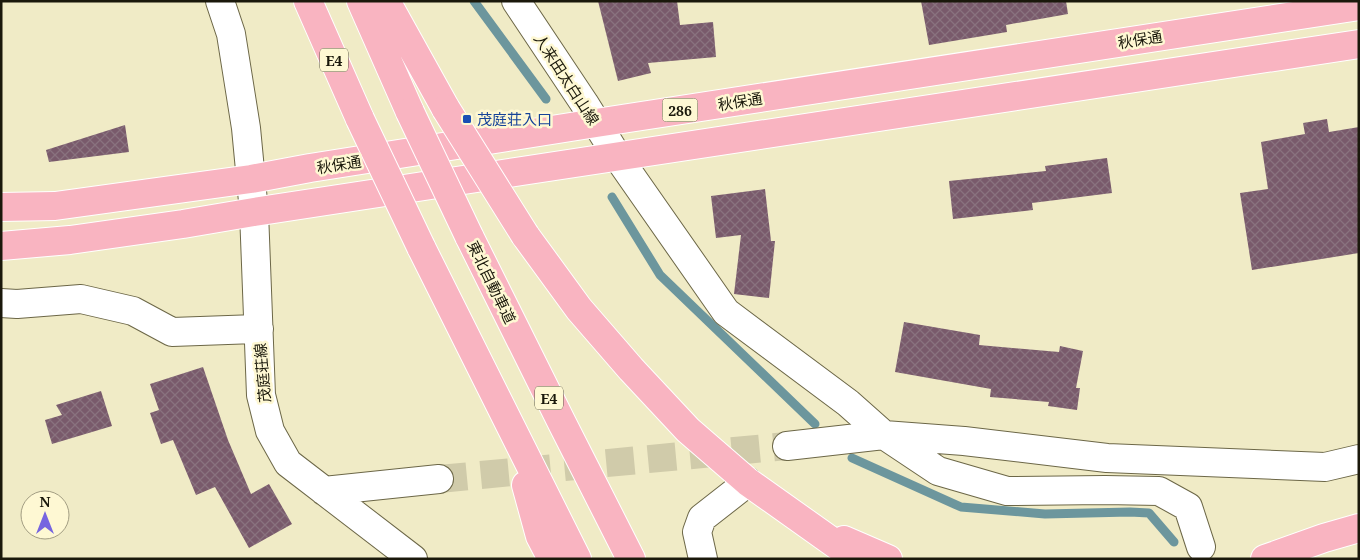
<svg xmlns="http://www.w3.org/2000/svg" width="1360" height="560" font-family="'Noto Serif','Noto Sans JP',serif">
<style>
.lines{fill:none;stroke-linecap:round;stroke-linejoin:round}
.stream{stroke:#6c969d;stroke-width:9}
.building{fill:url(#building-cross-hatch)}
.minor-tunnel{stroke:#d0cbaa;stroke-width:28;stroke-dasharray:28 14;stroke-linecap:butt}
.minor-casing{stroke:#6c6747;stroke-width:30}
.highway-casing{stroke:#fff;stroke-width:30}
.minor{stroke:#fff;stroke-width:28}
.highway{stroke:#f9b4c1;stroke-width:28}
.highway-bridge-casing{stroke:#fff;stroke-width:30;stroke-linecap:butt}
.highway-bridge{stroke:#f9b4c1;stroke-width:28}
.transit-dot{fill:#1a4fb4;stroke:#fef8d3;stroke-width:2}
.labels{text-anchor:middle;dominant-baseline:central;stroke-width:5;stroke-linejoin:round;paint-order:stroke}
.shield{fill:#fef8d3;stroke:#5e5b47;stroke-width:1}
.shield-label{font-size:14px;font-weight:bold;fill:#1a180b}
.street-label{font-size:15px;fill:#1a180b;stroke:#fef8d3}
.transit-label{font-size:15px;fill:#164399;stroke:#fef8d3;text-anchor:start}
</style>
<defs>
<pattern id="building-cross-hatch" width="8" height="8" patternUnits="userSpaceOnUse" patternTransform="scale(1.25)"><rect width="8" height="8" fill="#795a6b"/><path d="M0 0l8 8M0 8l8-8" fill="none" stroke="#89727e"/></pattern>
</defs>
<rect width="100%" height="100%" fill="#f0ebc6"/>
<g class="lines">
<!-- stream -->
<path class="stream" d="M474,1l72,98
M612,197l48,78 155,149
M852,458l109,49 84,7 85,-2 19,1 25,29"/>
</g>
<!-- building -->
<path class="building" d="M598,1h79l3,24 33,-3 3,35 -68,6 3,10 -33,8z
M921,1h145l2,13 -62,11 1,7 -78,13z
M1327,119l2,13 30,-5v126l-107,17 -12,-77 28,-4 -7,-47 44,-8 -2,-11z
M125,125l4,27 -80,10 -3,-12z
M1107,158l5,35 -80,10 1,7 -80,9 -4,-38 97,-10 -1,-5z
M765,189l6,52h4l-6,57 -35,-4 7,-59 -25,3 -5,-42z
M904,322l76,13 -1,10 80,7 1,-6 23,5 -7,37h4l-3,22 -29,-4 1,-4 -59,-5 1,-8 -96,-17z
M203,367l25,73 23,54 18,-10 23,40 -43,24 -34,-61 -19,8 -23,-55 -12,4 -11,-31 9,-3 -9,-26z
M101,391l11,35 -60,18 -7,-24 17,-5 -6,-10z"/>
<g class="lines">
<!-- minor-tunnel -->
<path class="minor-tunnel" d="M439,479l348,-33"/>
<!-- minor casing -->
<g class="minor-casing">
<path id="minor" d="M220,1l11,33 15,94 8,84 7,183 9,36 18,32 125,96
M516,1l68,102 33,53 109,156 122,91 36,32 54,36 69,20 98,-1 54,1 29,16 13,40
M1,303l16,1 64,-5 52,12 39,21 87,-3
M787,446l97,-11 80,6 143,17 218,9 34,-8
M324,491l115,-12
M703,559l-6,-27 5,-14 46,-36"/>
</g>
<!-- highway casing -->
<g class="highway-casing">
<path id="highway" d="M308,1l52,118
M361,1l49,111
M386,1l60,108
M1,207l54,-1 196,-27 59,-11 286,-45 763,-117
M525,235l54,74 52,60 57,61 60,52 93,66 18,11
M469,236l92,185 70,138
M1,246l69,-6 113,-16 71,-12 268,-41 837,-127
M421,247l156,312
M526,485l14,51 12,23
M844,540l44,19
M1265,559l59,-21 35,-10"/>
</g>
<!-- minor -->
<use href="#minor" class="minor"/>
<!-- highway -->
<use href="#highway" class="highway"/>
<!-- highway-bridge casing -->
<g class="highway-bridge-casing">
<path id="highway-bridge" d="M446,109l79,126
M410,112l59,124
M360,119l61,128"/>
</g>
<!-- highway-bridge -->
<use href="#highway-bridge" class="highway-bridge"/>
</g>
<!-- markers -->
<rect class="transit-dot" x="462" y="114" width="10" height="10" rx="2.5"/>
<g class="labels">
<!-- shield labels -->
<g class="shield">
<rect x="320" y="48.5" width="28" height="23" rx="4"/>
<rect x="662.5" y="98.5" width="35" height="23" rx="4"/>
<rect x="535" y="386.5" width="28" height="23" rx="4"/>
</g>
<g class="shield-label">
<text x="334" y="60">E4</text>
<text x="680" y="110">286</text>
<text x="549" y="398">E4</text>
</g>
<!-- street labels -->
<g class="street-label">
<text transform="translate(1140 39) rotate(-9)">秋保通</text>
<text transform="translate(567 79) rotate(57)">人来田太白山線</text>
<text transform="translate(740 101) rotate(-9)">秋保通</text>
<text transform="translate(339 164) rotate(-9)">秋保通</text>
<text transform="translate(492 282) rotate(64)">東北自動車道</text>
<text transform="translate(262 373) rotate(-95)">茂庭荘線</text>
</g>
<!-- transit labels -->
<g class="transit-label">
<text x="477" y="119">茂庭荘入口</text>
</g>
</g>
<!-- border -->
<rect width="1360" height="560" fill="none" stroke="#1a180b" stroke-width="5"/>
<!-- north arrow -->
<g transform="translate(45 515)"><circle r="24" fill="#fef8d3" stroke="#a39e83"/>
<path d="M0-4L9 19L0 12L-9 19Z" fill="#7665e0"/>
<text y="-8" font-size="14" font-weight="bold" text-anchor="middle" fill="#1a180b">N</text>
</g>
</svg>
